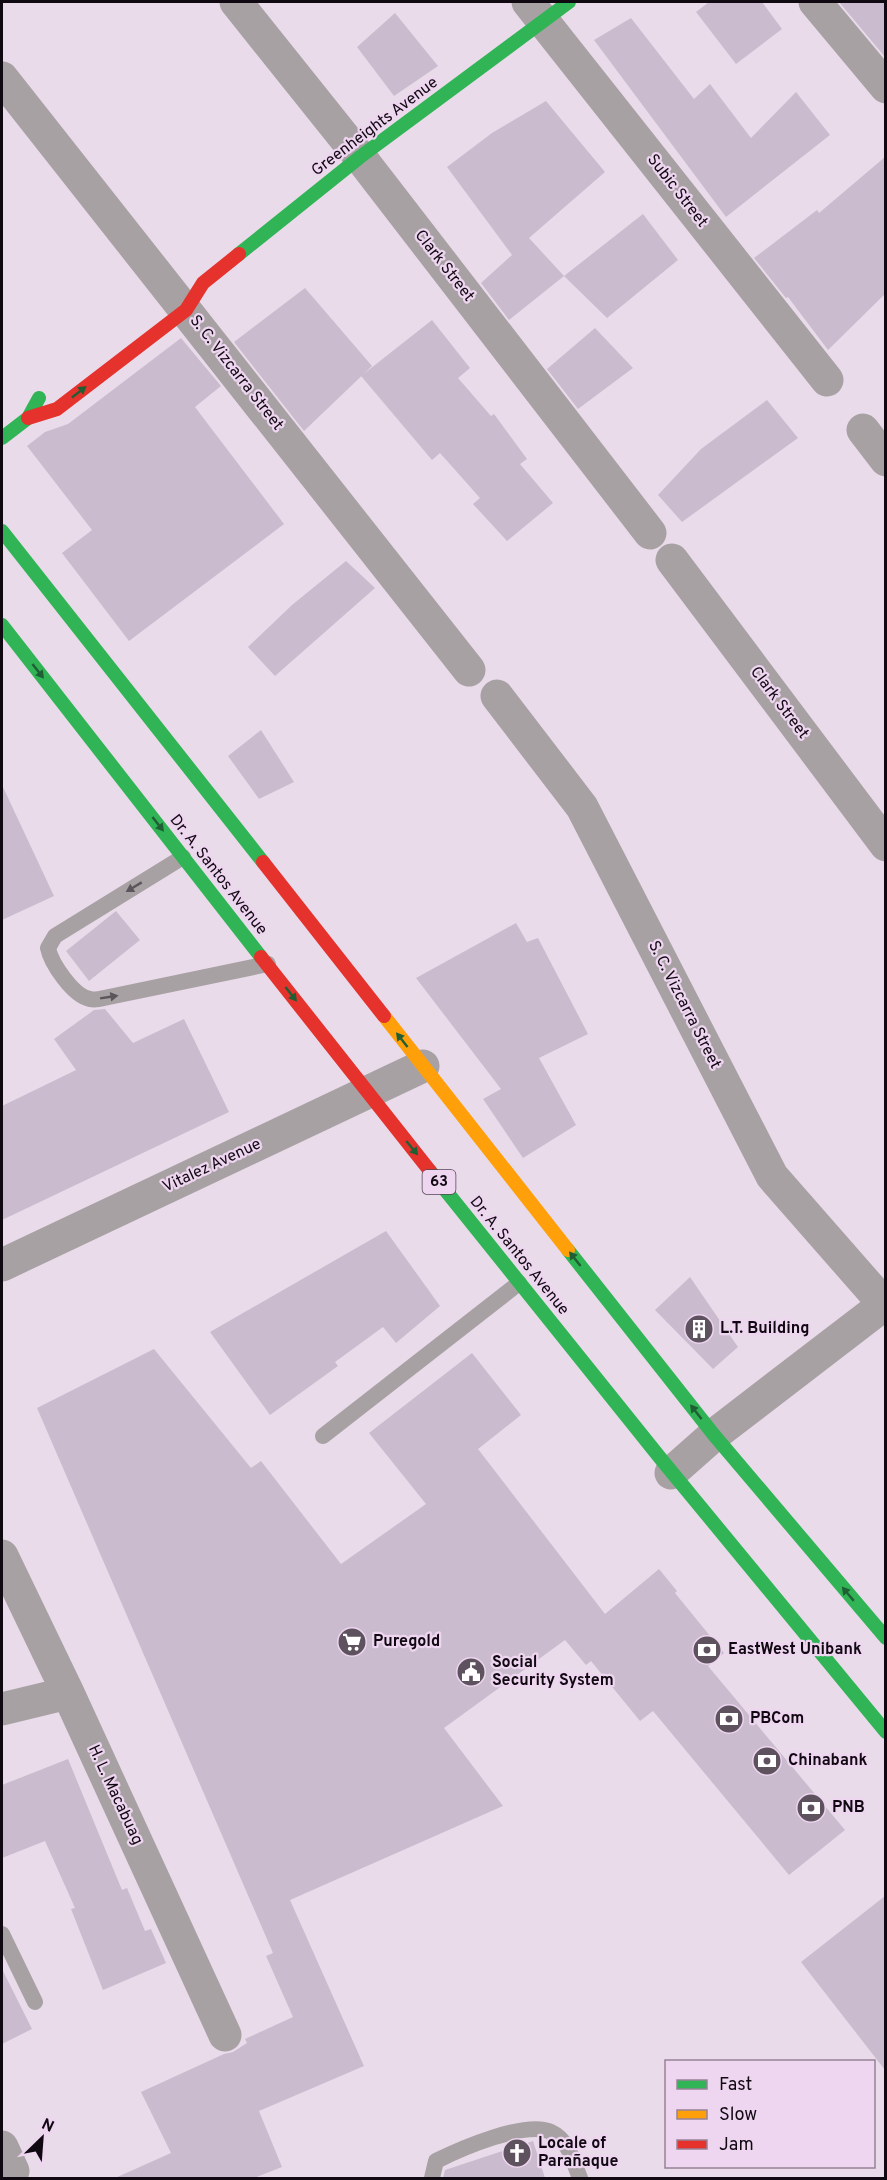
<svg xmlns="http://www.w3.org/2000/svg" width="887" height="2180" font-family="Overpass,sans-serif">
<style>
.building{fill:#cabcce}
.lines{fill:none;stroke-linecap:round;stroke-linejoin:round}
.lane{stroke:#a8a1a4;stroke-width:16}
.street{stroke:#a8a1a4;stroke-width:33}
.fast{stroke:#30b455;stroke-width:14}
.slow{stroke:#ff9f0a;stroke-width:14}
.jam{stroke:#e5322d;stroke-width:14}
.oneway{fill:#205e34}
.oneway2{fill:#5c555b}
.labels{text-anchor:middle;dominant-baseline:central;stroke-width:4.5;stroke-linejoin:round;paint-order:stroke}
.shield{fill:#eed5f0;stroke:#534655;stroke-width:1.5}
.shield-label{font-size:15px;font-weight:bold;fill:#110912}
.street-label{font-size:16px;fill:#110912;stroke:#eed5f0}
.poi-label{font-size:16px;font-weight:bold;fill:#110912;stroke:#eed5f0;text-anchor:start}
</style>
<rect width="100%" height="100%" fill="#e9dbea"/>
<!-- building -->
<path class="building" d="M709,2h53l20,27 -46,35 -40,-52z
M839,2h46v55z
M395,13l43,53 -44,30 -37,-49z
M631,18l63,81 16,-15 41,54 45,-46 34,43 -104,82 -132,-177z
M546,101l59,71 -76,66 35,38 -55,44 -28,-37 31,-28 -65,-88 45,-34z
M885,157v137l-57,56 -40,-53 -2,1 -32,-40 63,-48 2,3z
M643,214l35,46 -71,58 -43,-42z
M305,288l67,78 -68,65 -70,-89z
M432,320l38,48 -12,10 33,38 3,-2 33,45 -7,5 33,39 -46,38 -34,-37 7,-6 -40,-45 -8,7 -71,-84z
M595,328l38,40 -55,41 -31,-40z
M181,338l40,48 -26,21 89,117 -155,117 -67,-88 30,-23 -65,-84 18,-14 23,-8z
M767,400l31,38 -116,84 -24,-27 43,-46z
M346,561l29,27 -100,88 -27,-29 44,-42z
M261,730l33,52 -35,17 -31,-43z
M2,785l52,111 -52,24z
M116,911l24,29 -51,41 -23,-30z
M516,923l11,19 11,-4 50,96 -49,24 37,67 -53,33 -40,-59 18,-10 -85,-111z
M105,1009l28,34 51,-24 45,93 -227,108v-114l74,-36 -22,-31 40,-29z
M386,1231l54,75 -44,37 -13,-16 -48,35 3,4 -68,49 -60,-83z
M690,1277l48,70 -25,22 -58,-59z
M154,1349l97,119 10,-7 80,103 85,-60 -57,-71 103,-80 49,62 -43,34 127,165 54,-45 18,22 -2,2 49,60 -16,13 137,164 -56,45 -136,-164 -13,10 -49,-60 -5,4 -21,-25 -121,88 59,78 -213,94 74,166 -105,45 23,56 -28,11h-139l56,-25 -30,-61 83,-38 9,-2 14,-9 -2,-4 48,-22 -27,-61 7,-3 -236,-545z
M68,1759l54,131 5,-2 18,43 6,-2 15,34 -63,27 -32,-81 4,-1 -30,-67 -43,17v-73z
M885,1896v174l-84,-108z
M2,1969l30,60 -30,15z
M533,2141l12,37h-102l2,-8z"/>
<g class="lines">
<!-- lane -->
<path class="lane" d="M183,857l-128,79 -7,12c3,15 25,48 42,51 4,1 10,0 14,-1l164,-34
M323,1436l196,-153
M2,1934l33,68
M432,2178l4,-17c24,-12 90,-41 115,-29 18,8 22,30 29,46"/>
<!-- street -->
<path class="street" d="M236,2l124,155 290,376
M528,2l299,378
M815,2l71,85
M2,78l467,592
M863,430l23,30
M672,560l214,285
M497,696l85,111 190,369 112,128
M2,1265l421,-199
M671,1473l43,-38 172,-132
M2,1556l66,137 157,342
M2,1709l66,-16
M2,2147l11,24"/>
<!-- fast -->
<path class="fast" d="M239,254l121,-97 209,-155
M2,438l26,-20 11,-20
M2,531l261,331
M2,625l259,332
M430,1171l231,288 225,273
M568,1250l146,185 172,203"/>
<!-- slow -->
<path class="slow" d="M384,1016l184,234"/>
<!-- jam -->
<path class="jam" d="M28,418l29,-9 129,-99 17,-27 36,-29
M263,862l121,154
M261,957l169,214"/>
</g>
<!-- one-way arrows -->
<defs><path id="oneway-solid" d="M-6-.8H1V-3.2L6.5 0L1 3.2V.8H-6Z" transform="scale(1.5)"/></defs>
<g class="oneway">
<use href="#oneway-solid" transform="translate(79 392) rotate(-38)"/>
<use href="#oneway-solid" transform="translate(38 671) rotate(52)"/>
<use href="#oneway-solid" transform="translate(158 824) rotate(52)"/>
<use href="#oneway-solid" transform="translate(291 994) rotate(52)"/>
<use href="#oneway-solid" transform="translate(402 1040) rotate(-128)"/>
<use href="#oneway-solid" transform="translate(412 1148) rotate(51)"/>
<use href="#oneway-solid" transform="translate(575 1259) rotate(-128)"/>
<use href="#oneway-solid" transform="translate(696 1412) rotate(-128)"/>
<use href="#oneway-solid" transform="translate(848 1594) rotate(-130)"/>
</g>
<g class="oneway2">
<use href="#oneway-solid" transform="translate(134 887) rotate(149)"/>
<use href="#oneway-solid" transform="translate(109 997) rotate(-9)"/>
</g>
<!-- icons -->
<defs>
<g id="building-disc" transform="scale(1.5)"><circle r="9.5" fill="#5d525e" stroke="#eed5f0"/><path d="M-4-6H4V6H1V3H-1V6H-4ZM-2.5-4.3h1.7v1.8h-1.7ZM.8-4.3h1.7v1.8H.8ZM-2.5-1h1.7V.8h-1.7ZM.8-1h1.7V.8H.8Z" fill="#fff"/></g>
<g id="supermarket-disc" transform="scale(1.5)"><circle r="9.5" fill="#5d525e" stroke="#eed5f0"/><path d="M-6-5.5h2.5l.6 2H6L4.5 2H-2.5L-4.4-4H-6ZM-1.5 3.2a1.3 1.3 0 1 0 .1 0ZM3 3.2a1.3 1.3 0 1 0 .1 0Z" fill="#fff"/></g>
<g id="bank-disc" transform="scale(1.5)"><circle r="9.5" fill="#5d525e" stroke="#eed5f0"/><path d="M-6-4H6V4H-6ZM0-2.3a2.3 2.3 0 1 0 0 4.6a2.3 2.3 0 1 0 0-4.6Z" fill="#fff"/></g>
<g id="civic-disc" transform="scale(1.5)"><circle r="9.5" fill="#5d525e" stroke="#eed5f0"/><path d="M-.6-6.5H3V-4.5H.6V-3L4-1V1h2V6H-6V1h2V-1L-.6-3ZM-1.2 2.5V6h2.4V2.5Z" fill="#fff"/></g>
<g id="church-disc" transform="scale(1.5)"><circle r="9.5" fill="#5d525e" stroke="#eed5f0"/><path d="M-1.2-6h2.4v3.5h3.3v2.4h-3.3V6h-2.4V-.1h-3.3v-2.4h3.3Z" fill="#fff"/></g>
</defs>
<g fill-rule="evenodd">
<use href="#building-disc" x="699" y="1329"/>
<use href="#supermarket-disc" x="352" y="1642"/>
<use href="#bank-disc" x="707" y="1650"/>
<use href="#civic-disc" x="471" y="1672"/>
<use href="#bank-disc" x="729" y="1719"/>
<use href="#bank-disc" x="767" y="1761"/>
<use href="#bank-disc" x="811" y="1808"/>
<use href="#church-disc" x="517" y="2153"/>
</g>
<g class="labels">
<!-- shield labels -->
<rect class="shield" x="422.5" y="1170" width="33" height="24" rx="4.5"/>
<g class="shield-label">
<text x="439" y="1182">63</text>
</g>
<!-- street labels -->
<g class="street-label">
<text transform="translate(375 127) rotate(-37)">Greenheights Avenue</text>
<text transform="translate(677 191) rotate(52)">Subic Street</text>
<text transform="translate(444 266) rotate(52)">Clark Street</text>
<text transform="translate(236 373) rotate(52)">S. C. Vizcarra Street</text>
<text transform="translate(779 703) rotate(53)">Clark Street</text>
<text transform="translate(218 875) rotate(52)">Dr. A. Santos Avenue</text>
<text transform="translate(684 1005) rotate(63)">S. C. Vizcarra Street</text>
<text transform="translate(212 1166) rotate(-25)">Vitalez Avenue</text>
<text transform="translate(519 1256) rotate(51)">Dr. A. Santos Avenue</text>
<text transform="translate(115 1795) rotate(65)">H. L. Macabuag</text>
</g>
<!-- poi labels -->
<g class="poi-label">
<text x="720" y="1329">L.T. Building</text>
<text x="373" y="1642">Puregold</text>
<text x="728" y="1650">EastWest Unibank</text>
<text x="492" y="1663">Social<tspan x="492" dy="18">Security System</tspan></text>
<text x="750" y="1719">PBCom</text>
<text x="788" y="1761">Chinabank</text>
<text x="832" y="1808">PNB</text>
<text x="538" y="2144">Locale of<tspan x="538" dy="18">Parañaque</tspan></text>
</g>
</g>
<!-- border -->
<rect width="887" height="2180" fill="none" stroke="#110912" stroke-width="6"/>
<!-- legend -->
<rect x="665" y="2060" width="210" height="108" fill="#eed5f0" stroke="#968397" stroke-width="1.5"/>
<rect x="677" y="2080" width="30" height="9" fill="#30b455" stroke="#968397" stroke-width="1.5"/>
<text x="719" y="2090" font-size="18" fill="#110912">Fast</text>
<rect x="677" y="2110" width="30" height="9" fill="#ff9f0a" stroke="#968397" stroke-width="1.5"/>
<text x="719" y="2120" font-size="18" fill="#110912">Slow</text>
<rect x="677" y="2140" width="30" height="9" fill="#e5322d" stroke="#968397" stroke-width="1.5"/>
<text x="719" y="2150" font-size="18" fill="#110912">Jam</text>
<!-- north arrow -->
<g transform="translate(42 2138) rotate(25)" stroke="#eed5f0" stroke-width="4.5" paint-order="stroke">
<path d="M0-4.5L10 22L0 15L-10 22Z" fill="#110912"/>
<text y="-9" font-size="16" font-weight="bold" text-anchor="middle" fill="#110912">N</text>
</g>
</svg>
